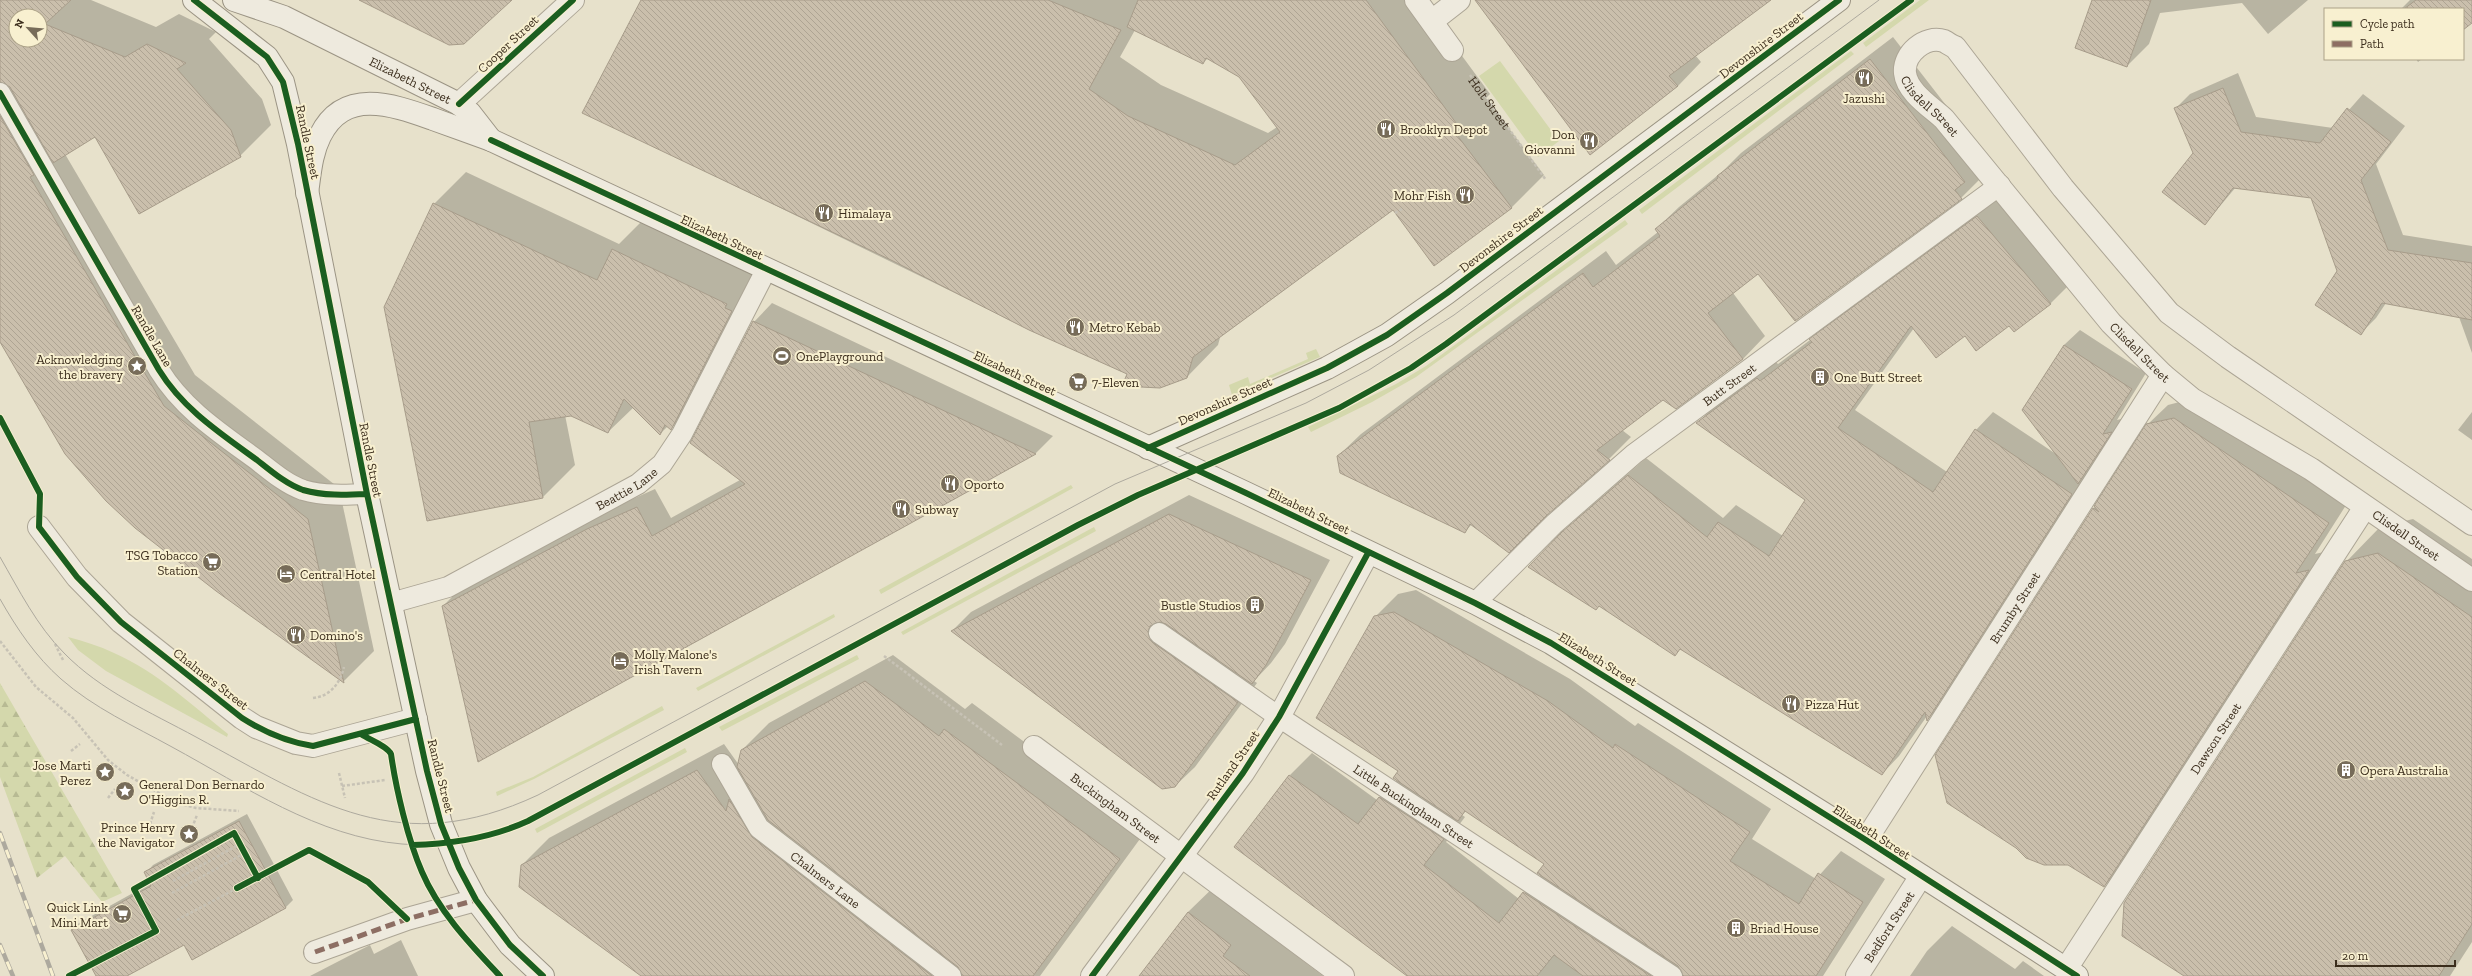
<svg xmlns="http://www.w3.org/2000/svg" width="2472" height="976" font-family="'Zilla Slab',serif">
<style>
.green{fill:#d4d8ac}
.forest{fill:url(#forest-firs)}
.shadow{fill:#0003;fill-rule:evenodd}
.building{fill:url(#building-back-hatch);stroke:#a79c8a;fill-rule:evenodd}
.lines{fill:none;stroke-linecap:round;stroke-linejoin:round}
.lane-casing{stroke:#aca595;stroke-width:22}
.street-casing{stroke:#aca595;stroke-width:24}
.secondary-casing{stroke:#9b9484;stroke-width:24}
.path{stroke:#c7c2b5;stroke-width:2.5;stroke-dasharray:3 2;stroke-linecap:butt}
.lane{stroke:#eeeade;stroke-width:20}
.street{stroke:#eeeade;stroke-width:22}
.secondary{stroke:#eeeade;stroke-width:22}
.tram{stroke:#ada99e;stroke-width:1}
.rail-casing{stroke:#ada99e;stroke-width:4.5}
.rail{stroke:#f8f0d0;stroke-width:3;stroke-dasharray:9;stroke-linecap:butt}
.quiet{stroke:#8d6e63;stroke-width:5;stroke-dasharray:10 5;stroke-linecap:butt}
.cycleway-casing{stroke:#f8f0d0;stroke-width:8}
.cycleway{stroke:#1b5e20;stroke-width:6}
.labels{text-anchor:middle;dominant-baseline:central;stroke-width:4;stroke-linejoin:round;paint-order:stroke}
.street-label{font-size:13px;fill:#3b2d1c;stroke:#f8f0d0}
.poi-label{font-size:13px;fill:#3b2d1c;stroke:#f8f0d0;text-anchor:start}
</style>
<defs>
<pattern id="forest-firs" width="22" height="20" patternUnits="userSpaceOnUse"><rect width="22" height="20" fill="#d4d8ac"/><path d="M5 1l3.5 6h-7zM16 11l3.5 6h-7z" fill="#b7ba93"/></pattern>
<pattern id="building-back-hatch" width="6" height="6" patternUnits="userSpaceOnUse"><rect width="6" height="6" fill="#cabfac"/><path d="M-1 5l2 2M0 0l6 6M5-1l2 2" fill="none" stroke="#aea493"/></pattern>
</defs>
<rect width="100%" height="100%" fill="#e7e1cb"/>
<!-- green -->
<path class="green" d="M1920,0h9l-63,47 -3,-4z
M1851,51l3,3 -212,160 -3,-4z
M1500,61l59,80 -21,16 -59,-81z
M1625,220l3,4 -212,153 -44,25 -61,30 -3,-5 88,-43 30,-18z
M1316,349l4,8 -88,38 -3,-10 19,-8 2,7 58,-25 -2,-6z
M1071,485l2,3 -192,106 -2,-4z
M1094,527l2,4 -193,104 -2,-3z
M834,614l1,3 -137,74 -2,-3z
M68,637c16,4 31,9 46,16 43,19 78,52 114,81l-1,3 -121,-66 -28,-21z
M857,655l2,4 -137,72 -3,-4z
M662,706l2,4 -130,69 -37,17 -1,-4 37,-15z
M685,748l2,4 -150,81 -2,-4z"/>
<!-- forest -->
<path class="forest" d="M0,683l122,210 -20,9 -37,-46 -28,22 -37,-101z"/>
<!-- shadow -->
<path class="shadow" d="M0,0h91l65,27 23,-13 37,18 -7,7 53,60 9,26 -31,31 -145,-21 -30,19 130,221 144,113 35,163 -30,30 -127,-91 -217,-249zM16,16h24v24h-24z
M651,0h770l69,94 -4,4 58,77 -32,32 -78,57 -41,-56 -172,126 -3,11 -32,33 -58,-5 -99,-44 -446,-217zM1135,30l68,33 5,-5 32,18 37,51 -9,6 -107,-48 -41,-28z
M1477,0h292l-74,55 6,7 -23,24 -88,67z
M2093,0h215l-40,34 -26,-31 -82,10 -11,31 -22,22z
M2410,0h62v22l-9,7v-20h-62z
M1893,37l94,121 -3,17 -23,23 -166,122 -37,-47 -25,20 32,43 -22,23 -80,39 -41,32 9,7 -22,22 -137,65 -7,8 -127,-76 23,-22 245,-183 10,14 42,-33 -2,-3 23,-22 44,-36 18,-18z
M2416,59h6l-4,3z
M2238,73l18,44 77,11 30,-34 42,32 -29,38 27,71 69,11v107l-13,-36 -73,-14 -10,15 -15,15 -49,-136 -76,-10 -31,37 -11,-71 -19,-44 15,-15z
M466,172l153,72 26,-26 118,61 -60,118 -32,31 -3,-2 -8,8 -26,-27 -26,25 -37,-18 -6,1 10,50 -32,32 -115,22 6,-315z
M1995,199l73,87 -18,18 -41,20 -44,10 -51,-6 -59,82 92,62 29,-42 17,-18 63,42 -33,-44 41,-65 16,-15 66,43 -29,47 8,-2 -180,284 -17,17 -1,-3 -28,40 -17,18 -201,-126 -6,6 -76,-49 -70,-39 52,-51 65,-57 77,60 13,-13 47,31 24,-37 -109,-76 17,-18 60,-44 3,3 32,-24 18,-18z
M772,303l281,133 -18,18 -556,306 -36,-154 19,-19 144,-76 49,-22 16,29 69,-38 14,-158z
M2195,398l153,104 -33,52 13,-3 -204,315 -20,20 -168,-131 211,-330 21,-20z
M2472,412v28l-14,-10z
M1189,495l141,65 -45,84 -14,19 -17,18 3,2 -62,84 -20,19 -223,-155 19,-19z
M2413,519l59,40v383l-22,34h-264l160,-414 34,-35z
M1416,590l154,89 65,47 3,-3 133,86 -19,30 64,40 25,-28 44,28 -62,97h-414l-119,-201 22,-22 65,47 20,-20 3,-10 -25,-153 23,-23zM1466,811l79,53 -4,11 -22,24 -73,-57 19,-25 -3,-2z
M893,655l72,54 7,-6 173,129 -105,144h-395l-123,-111 27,-27 175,-94 15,21 3,-15 27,-27z
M247,814l46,86 -7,7 -102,37 -59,32h-28l-25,-46 7,-7 72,-40 -5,-10 7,-8z
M1220,881l42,32 -8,11 69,52h-183l48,-64z
M1952,926l63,43 8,-8 21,15h-134l17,-25z
M401,940l17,36h-108l60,-31 4,9z"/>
<!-- building -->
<path class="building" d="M0,0h71l-26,24 80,33 22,-13 39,19 -9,6 54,61 10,27 -102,57 -44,-77 -42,26 -43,-76 -10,-5zM16,16h24v24h-24z
M359,0h153l-48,44 -15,1z
M641,0h407l73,30 -32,59 39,27 107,49 45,-33 -41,-55 -33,-19 -3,6 -76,-37 11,-27h228l93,127 -5,4 58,77 -78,58 -41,-56 -200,147 -6,21 -27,10 -38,-2 5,-12 -98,-44 -136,-69 -311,-148z
M1475,0h296l-102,76 9,10 -88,69z
M2092,0h59l-24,67 -52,-19z
M2416,0h56v23l-9,7v-21h-59z
M1870,59l95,123 -10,8 7,9 -167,122 -37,-47 -50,39 35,46 -67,50 -13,-9 -66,50 13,10 -64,56 -37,37 -39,-29 -5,9 -125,-60 -3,-17 246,-183 10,14 67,-51 -5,-7 63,-51 -1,-2z
M2223,88l18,44 79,11 27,-35 44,34 -30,38 27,70 84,13v57l-90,-17 -21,32 -46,-30 22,-34 -26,-73 -78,-10 -28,37 -43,-33 31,-39 -19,-45z
M0,116l34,59 -4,2 134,229 144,113 36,164 -128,-92 -81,-63 -29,-27 -41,-47 -65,-112z
M433,203l164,77 15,-31 115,55 -2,4 7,3 -61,119 -6,-5 -5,10 -36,-36 -16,34 -37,-17 -42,6 14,76 -116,23 -43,-214z
M1977,216l74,88 -37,28 -5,-6 -33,25 -11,-15 -29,22 -25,-32 -73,102 95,64 42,-63 97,65 -145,227 -2,-9 -43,63 -202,-126 -5,7 -76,-50 -3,4 -68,-43 34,-35 66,-57 79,62 11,-15 51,34 36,-56 -109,-77 61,-45 3,3 52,-39 -3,-3z
M753,321l283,133 -558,308 -36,-156 145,-77 50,-22 15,29 93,-52 -55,-41z
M2064,345l68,44 -29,45 9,-2 -34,52 -56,-74z
M2174,418l155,105 -33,50 13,-3 -205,317 -36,-22h-24l-18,-7 -10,-10 -69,-45 -12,-48 158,-247 6,4 -5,-6 52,-82z
M1169,514l142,66 -45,85 -14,19 -86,-60 -6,-2 -10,4 -2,6 4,10 86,60 -63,85 -13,2 -211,-158z
M2378,553l94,64v307l-33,52h-255l-62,-40 2,-33 221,-342z
M1394,612l154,89 65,47 2,-4 135,88 -20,29 69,43 19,-31 45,29 -47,74h-133l-5,-10 -141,-93 7,-9 -79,-53 -7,10 -65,-43 5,-7 -82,-53 58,-102z
M865,681l74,55 5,-7 176,130 -87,117h-71l-4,-9 -190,-147 -31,-53 4,-17z
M697,770l29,41 3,-12 23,38 180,139h-291l-122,-89 2,-22z
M1289,775l69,49 21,-27 65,42 -20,26 75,58 24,-31 128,84h-68l-29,-21 -17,21h-130l-173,-129z
M239,821l47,87 -94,52 -8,-15 -57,31h-31l-25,-46 80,-44 -7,-14z
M1188,912l43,33 -8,11 27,20h-111z"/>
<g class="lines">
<!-- lane casing -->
<g class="lane-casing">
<g id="lane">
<path d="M0,93l159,277c24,39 61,63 98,90 14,11 29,24 46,30 21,6 42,5 64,4"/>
<path id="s2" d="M391,603l57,-16 190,-103 24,-20 20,-30 84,-164"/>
<path id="s3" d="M1475,603l79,-79 80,-70 366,-269"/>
<path id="s4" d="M1159,633l120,84 393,259"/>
<path id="s5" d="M722,764l37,64 192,148"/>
</g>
</g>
<!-- street casing -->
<g class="street-casing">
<g id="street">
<path d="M1416,0l36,50"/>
<path d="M1432,21l27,-21"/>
<path d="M459,104l114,-104"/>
<path id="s6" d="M2472,524l-244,-167 -59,-44 -106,-125 -108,-141c-4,-1 -7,-4 -11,-6 -19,-6 -41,13 -39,32 2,19 26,34 39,46l167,204 52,52 29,24 119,70 161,111"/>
<path d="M39,527l38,50 44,45 121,96 14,9 40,16 17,3 103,-27"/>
<path id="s7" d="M1034,747l309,229"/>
<path id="s8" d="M1866,840l297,-465"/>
<path d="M315,952l92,-33 69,-19"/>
<path id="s9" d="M2066,969l299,-462"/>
<path d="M1092,976l151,-203 36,-56 89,-164"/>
<path id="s10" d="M1857,976l64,-100"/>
</g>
</g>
<!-- secondary casing -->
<g class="secondary-casing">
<g id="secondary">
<path d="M194,0l73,57 16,25 15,62 69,350 60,277 14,53 18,44 17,32 34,45 33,31"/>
<path id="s11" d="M234,0l50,17 175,87 11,9 21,27"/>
<path d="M307,193c3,-20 4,-39 13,-57 24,-49 73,-31 113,-17 19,7 39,14 58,21l755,353 229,110 76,40 315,197 211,136"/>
<path d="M1148,448l179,-80 60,-33 60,-42 392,-293"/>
</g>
</g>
<!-- path -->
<g class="path">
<path id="s1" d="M1470,75l76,105"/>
<path d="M1395,213l7,-4"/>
<path d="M0,641l36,46 37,31 35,42 19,15 50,28 19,5 43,3"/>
<path d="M55,644l8,16"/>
<path d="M884,656l118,89"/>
<path d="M313,698c18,-2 27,-15 31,-31"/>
<path d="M71,751l9,-7"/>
<path d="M339,773l6,25"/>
<path d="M342,786l43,-6"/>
<path d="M108,798l7,-9"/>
<path d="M150,824l4,-12"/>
<path d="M192,828l5,-13"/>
<path d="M190,858l44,-25 24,45"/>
<path d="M173,881l67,-37"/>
<path d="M172,893l73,-40"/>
<path d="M177,920l132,-70"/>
</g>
<!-- lane -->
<use href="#lane" class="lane"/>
<!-- street -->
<use href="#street" class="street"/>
<!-- secondary -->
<use href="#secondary" class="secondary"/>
<!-- tram -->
<path class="tram" d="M0,557c19,33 37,69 64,96 37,38 86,59 132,84 122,66 203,123 342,58l577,-311 191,-81 63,-33 85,-55 425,-315
M0,599c17,30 36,58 61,80 33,29 73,47 111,68 72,39 146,90 230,97 57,5 108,-14 159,-39l517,-280 60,-30 201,-87 72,-40 175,-126 325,-242"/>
<!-- rail casing -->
<g class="rail-casing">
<path id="rail" d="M0,833l53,143
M0,945l13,31"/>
</g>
<!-- rail -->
<use href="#rail" class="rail"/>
<!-- quiet -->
<path class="quiet" d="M315,952l92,-33 69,-19"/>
<!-- cycleway casing -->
<g class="cycleway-casing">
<path id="cycleway" d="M194,0l73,57 16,25 15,62 69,350 60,277 14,53 18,44 17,32 34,45 33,31
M0,93l159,277c24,39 61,63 98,90 14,11 29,24 46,30 21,6 42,5 64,4
M459,104l114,-104
M491,140l755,353 229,110 76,40 315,197 211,136
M0,418l40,76 -1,33 38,50 44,45 121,96c22,14 45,24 71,28l103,-27
M1148,448l179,-80 60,-33 60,-42 392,-293
M361,734c9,6 26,12 30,20 5,35 17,86 31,118 17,40 49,73 78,104
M412,845c41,-1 79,-7 116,-24l550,-296 60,-30 201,-87 72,-40 35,-24 465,-344
M237,888l72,-38 59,32 39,37
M69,976l87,-45 -22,-42 100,-56 24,45
M1092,976l151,-203 36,-56 89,-164"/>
</g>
<!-- cycleway -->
<use href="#cycleway" class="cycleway"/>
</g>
<!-- icons -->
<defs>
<g id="restaurant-disc" transform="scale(1)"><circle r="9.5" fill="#776c59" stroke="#f8f0d0"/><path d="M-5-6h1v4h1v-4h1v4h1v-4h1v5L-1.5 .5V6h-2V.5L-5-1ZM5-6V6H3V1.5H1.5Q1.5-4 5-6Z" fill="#fff"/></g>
<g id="stadium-disc" transform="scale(1)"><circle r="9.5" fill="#776c59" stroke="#f8f0d0"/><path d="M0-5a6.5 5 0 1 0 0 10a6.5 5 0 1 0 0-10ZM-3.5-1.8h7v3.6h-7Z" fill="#fff"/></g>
<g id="sight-disc" transform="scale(1)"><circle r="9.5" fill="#776c59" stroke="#f8f0d0"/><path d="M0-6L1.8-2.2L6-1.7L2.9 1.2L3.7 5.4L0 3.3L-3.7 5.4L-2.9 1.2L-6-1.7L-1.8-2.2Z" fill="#fff"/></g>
<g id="building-disc" transform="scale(1)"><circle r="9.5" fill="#776c59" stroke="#f8f0d0"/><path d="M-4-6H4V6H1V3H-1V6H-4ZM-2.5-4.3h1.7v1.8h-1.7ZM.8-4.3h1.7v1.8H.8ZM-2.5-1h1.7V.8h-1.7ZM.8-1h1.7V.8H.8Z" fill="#fff"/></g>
<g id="supermarket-disc" transform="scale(1)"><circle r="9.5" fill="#776c59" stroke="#f8f0d0"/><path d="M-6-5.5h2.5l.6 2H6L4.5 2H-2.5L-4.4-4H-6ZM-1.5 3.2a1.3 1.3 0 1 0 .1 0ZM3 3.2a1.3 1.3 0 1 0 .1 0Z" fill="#fff"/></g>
<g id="hotel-disc" transform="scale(1)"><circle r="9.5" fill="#776c59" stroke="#f8f0d0"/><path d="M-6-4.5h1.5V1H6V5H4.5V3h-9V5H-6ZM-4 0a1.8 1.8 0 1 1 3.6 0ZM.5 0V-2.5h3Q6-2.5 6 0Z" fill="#fff"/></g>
</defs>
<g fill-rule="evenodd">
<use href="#restaurant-disc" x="1864" y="78"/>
<use href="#restaurant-disc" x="1386" y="129"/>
<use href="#restaurant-disc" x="1589" y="141"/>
<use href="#restaurant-disc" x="1465" y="195"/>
<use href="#restaurant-disc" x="824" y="213"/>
<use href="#restaurant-disc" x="1075" y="327"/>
<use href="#stadium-disc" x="782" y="356"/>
<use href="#sight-disc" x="137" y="366"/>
<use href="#building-disc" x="1820" y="377"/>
<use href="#supermarket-disc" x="1078" y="382"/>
<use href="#restaurant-disc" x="950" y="484"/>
<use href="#restaurant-disc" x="901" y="509"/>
<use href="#supermarket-disc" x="212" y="562"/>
<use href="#hotel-disc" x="286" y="574"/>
<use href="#building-disc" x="1255" y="605"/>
<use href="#restaurant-disc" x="296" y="635"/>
<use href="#hotel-disc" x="620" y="661"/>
<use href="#restaurant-disc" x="1791" y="704"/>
<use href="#building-disc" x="2346" y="770"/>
<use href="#sight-disc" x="105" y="772"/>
<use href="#sight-disc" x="125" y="791"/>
<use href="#sight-disc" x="189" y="834"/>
<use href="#supermarket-disc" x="122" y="914"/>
<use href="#building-disc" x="1736" y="928"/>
</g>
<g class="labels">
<!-- street labels -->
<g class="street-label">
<text transform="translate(508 44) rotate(-43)">Cooper Street</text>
<text transform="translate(1761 45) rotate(-37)">Devonshire Street</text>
<text stroke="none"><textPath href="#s11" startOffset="194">Elizabeth Street</textPath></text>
<text stroke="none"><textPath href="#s1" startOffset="34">Holt Street</textPath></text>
<text stroke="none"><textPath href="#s6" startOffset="824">Clisdell Street</textPath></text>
<text transform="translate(308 142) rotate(78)">Randle Street</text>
<text transform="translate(722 237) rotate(25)">Elizabeth Street</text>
<text transform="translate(1501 239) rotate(-37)">Devonshire Street</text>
<text transform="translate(152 336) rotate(60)">Randle Lane</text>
<text stroke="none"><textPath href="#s6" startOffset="1148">Clisdell Street</textPath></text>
<text transform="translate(1015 373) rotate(25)">Elizabeth Street</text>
<text stroke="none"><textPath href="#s3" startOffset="336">Butt Street</textPath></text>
<text transform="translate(1225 401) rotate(-24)">Devonshire Street</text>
<text transform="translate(371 460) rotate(79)">Randle Street</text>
<text stroke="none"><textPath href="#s2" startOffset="263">Beattie Lane</textPath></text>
<text transform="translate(1309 511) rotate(26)">Elizabeth Street</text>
<text stroke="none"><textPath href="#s6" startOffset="1472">Clisdell Street</textPath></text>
<text stroke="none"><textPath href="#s8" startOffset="276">Brumby Street</textPath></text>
<text transform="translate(1598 659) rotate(32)">Elizabeth Street</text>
<text transform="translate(211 679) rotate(38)">Chalmers Street</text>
<text stroke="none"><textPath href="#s9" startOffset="275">Dawson Street</textPath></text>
<text transform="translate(1233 765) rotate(-55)">Rutland Street</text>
<text transform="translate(441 776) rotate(76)">Randle Street</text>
<text stroke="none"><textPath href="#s4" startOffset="308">Little Buckingham Street</textPath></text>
<text stroke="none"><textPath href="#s7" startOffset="102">Buckingham Street</textPath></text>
<text transform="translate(1872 832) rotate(33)">Elizabeth Street</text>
<text stroke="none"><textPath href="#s5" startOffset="158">Chalmers Lane</textPath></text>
<text stroke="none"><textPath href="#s10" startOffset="59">Bedford Street</textPath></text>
</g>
<!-- poi labels -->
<g class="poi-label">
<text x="1864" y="98" text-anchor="middle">Jazushi</text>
<text x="1400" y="129">Brooklyn Depot</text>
<text x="1575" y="134" text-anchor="end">Don<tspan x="1575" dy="15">Giovanni</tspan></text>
<text x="1451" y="195" text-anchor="end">Mohr Fish</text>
<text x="838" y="213">Himalaya</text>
<text x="1089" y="327">Metro Kebab</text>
<text x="796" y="356">OnePlayground</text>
<text x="123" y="359" text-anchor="end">Acknowledging<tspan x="123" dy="15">the bravery</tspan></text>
<text x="1834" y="377">One Butt Street</text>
<text x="1092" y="382">7-Eleven</text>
<text x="964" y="484">Oporto</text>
<text x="915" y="509">Subway</text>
<text x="198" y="555" text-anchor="end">TSG Tobacco<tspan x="198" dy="15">Station</tspan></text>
<text x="300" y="574">Central Hotel</text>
<text x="1241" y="605" text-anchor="end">Bustle Studios</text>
<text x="310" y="635">Domino's</text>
<text x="634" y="654">Molly Malone's<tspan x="634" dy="15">Irish Tavern</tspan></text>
<text x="1805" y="704">Pizza Hut</text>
<text x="91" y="765" text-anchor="end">Jose Marti<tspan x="91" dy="15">Perez</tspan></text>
<text x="2360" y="770">Opera Australia</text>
<text x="139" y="784">General Don Bernardo<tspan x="139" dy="15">O'Higgins R.</tspan></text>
<text x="175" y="827" text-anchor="end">Prince Henry<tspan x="175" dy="15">the Navigator</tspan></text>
<text x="108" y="907" text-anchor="end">Quick Link<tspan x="108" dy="15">Mini Mart</tspan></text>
<text x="1750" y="928">Briad House</text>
</g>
</g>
<!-- legend -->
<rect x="2324" y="8" width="140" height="52" fill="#f8f0d0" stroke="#aca288"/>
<rect x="2332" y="21" width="20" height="6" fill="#1b5e20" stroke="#aca288"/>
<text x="2360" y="28" font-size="12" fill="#3b2d1c">Cycle path</text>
<rect x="2332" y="41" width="20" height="6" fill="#8d6e63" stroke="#aca288"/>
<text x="2360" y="48" font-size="12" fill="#3b2d1c">Path</text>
<!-- north arrow -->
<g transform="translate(28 28) rotate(297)"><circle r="19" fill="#f8f0d0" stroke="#aca288"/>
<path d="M0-3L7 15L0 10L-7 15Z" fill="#776c59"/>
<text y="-6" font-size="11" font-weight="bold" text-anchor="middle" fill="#3b2d1c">N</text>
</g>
<!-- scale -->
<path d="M2336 960v6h119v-6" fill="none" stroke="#3b2d1c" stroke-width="2"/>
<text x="2342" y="960" font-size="12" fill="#3b2d1c" stroke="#f8f0d0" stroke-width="3" paint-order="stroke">20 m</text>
</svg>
